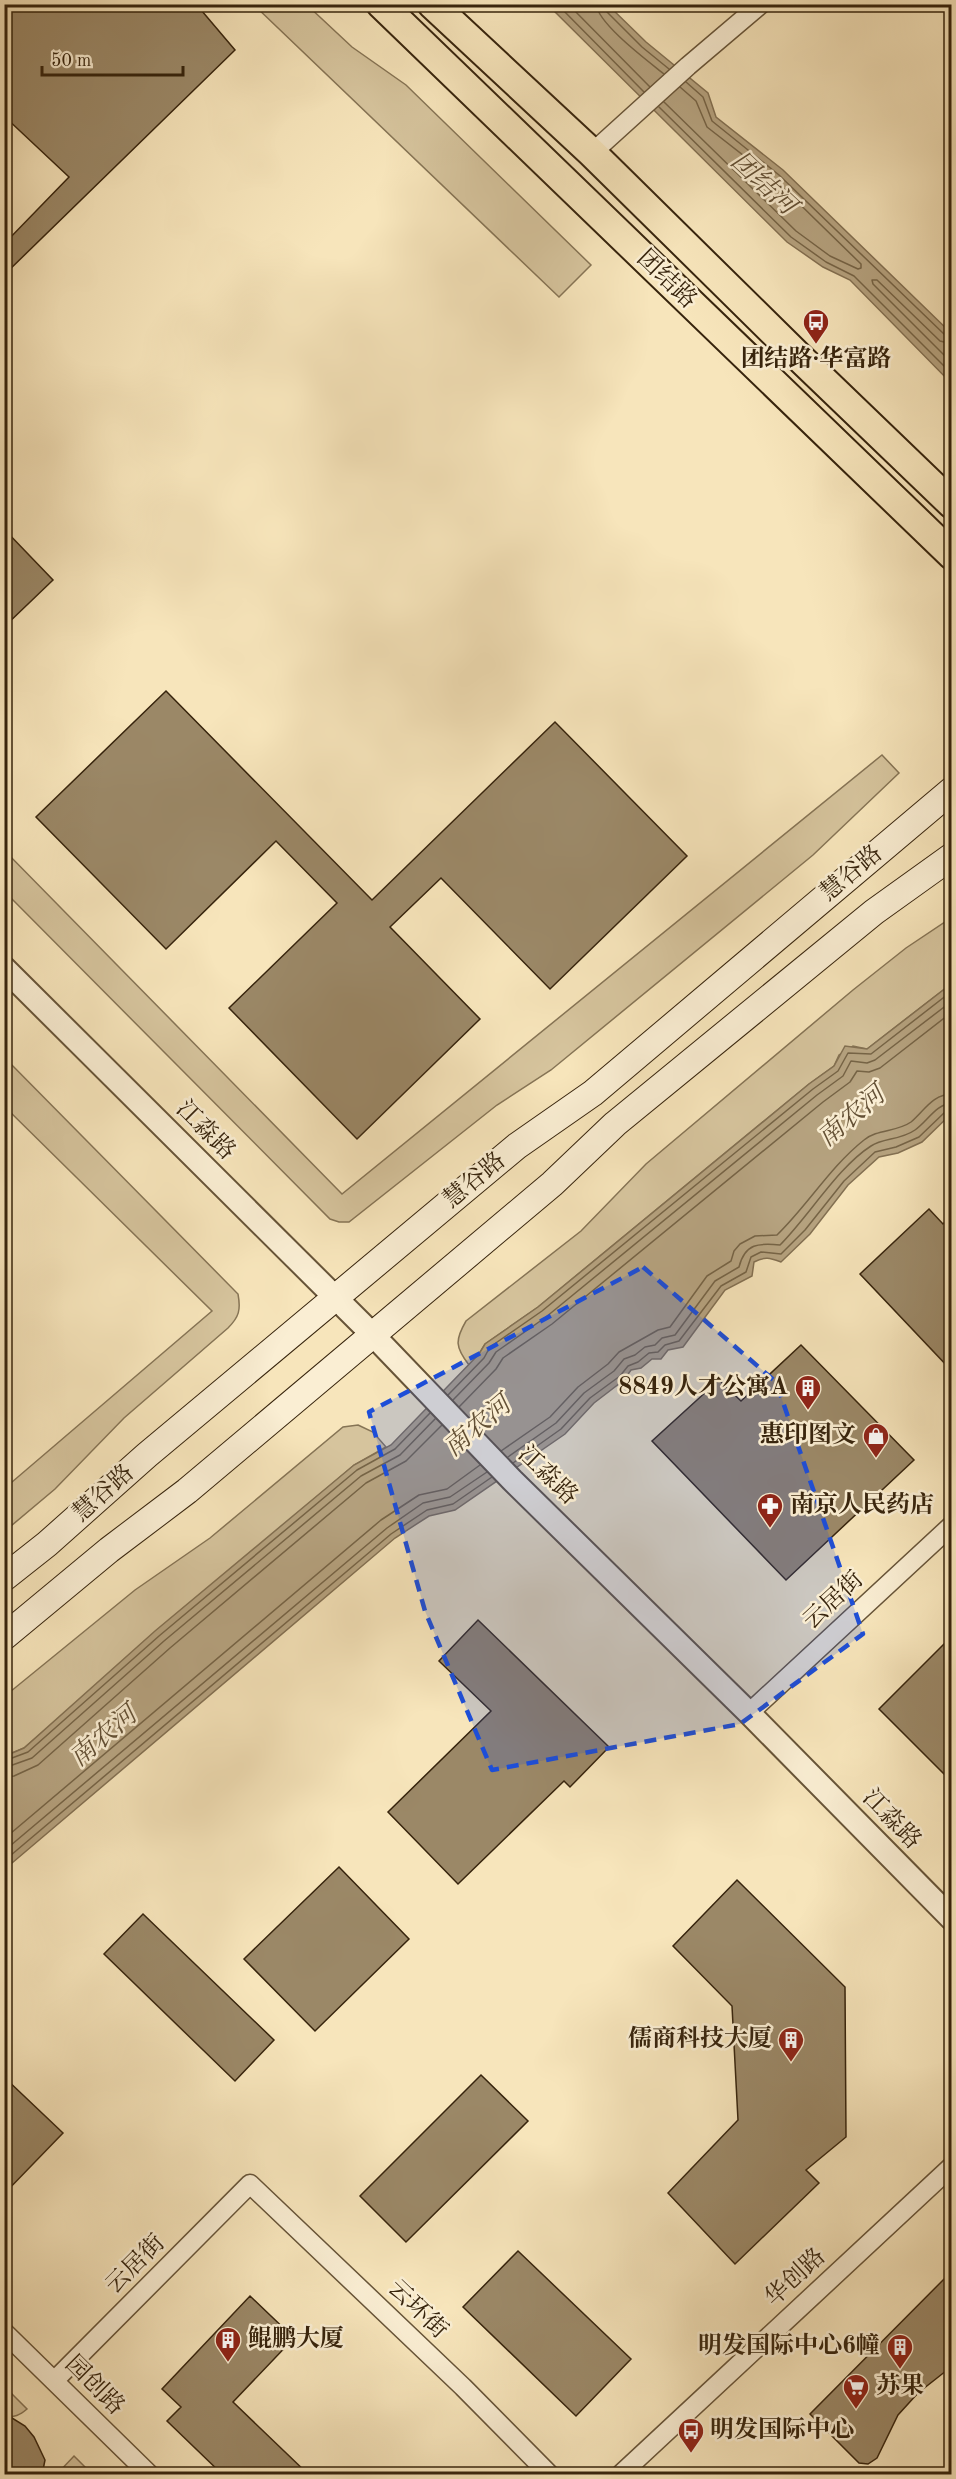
<svg xmlns="http://www.w3.org/2000/svg" width="956" height="2479" font-family="'Old Standard TT','Noto Serif SC',serif">
<style>
.green{fill:#d6c49d;stroke:#867455;stroke-width:1.5}
.water{fill:#b6a380;stroke:#837052;stroke-width:1.5}
.lines{fill:none;stroke-linecap:round;stroke-linejoin:round}
.shore{stroke:#766446;stroke-width:1.5}
.building{fill:#9b8867;stroke:#37240d;stroke-width:1.5}
.minor-casing{stroke:#675438;stroke-width:21}
.tertiary-casing{stroke:#675438;stroke-width:26}
.secondary-casing{stroke:#37240d;stroke-width:28}
.primary-casing{stroke:#37240d;stroke-width:32}
.minor{stroke:#faeed3;stroke-width:18}
.tertiary{stroke:#faeed3;stroke-width:22}
.secondary{stroke:#faeed3;stroke-width:26}
.primary{stroke:#f7e5bb;stroke-width:28}
.marked{fill:#1d4ed8;fill-opacity:0.2;stroke:#1d4ed8;stroke-width:4.5;stroke-dasharray:12 8;stroke-linejoin:round}
.labels{text-anchor:middle;dominant-baseline:central;stroke-width:5;stroke-linejoin:round;paint-order:stroke}
.street-label{font-size:24px;fill:#37240d;stroke:#faeed3}
.poi-label{font-size:24px;font-weight:bold;fill:#37240d;stroke:#faeed3;text-anchor:end}
.water-label{font-size:26px;font-style:italic;fill:#635035;stroke:#faeed3}
</style>
<rect width="100%" height="100%" fill="#f7e5bb"/>
<filter id="stains"><feTurbulence type="fractalNoise" baseFrequency=".00333" numOctaves="4"/><feColorMatrix values="0 0 0 0 .2 0 0 0 0 .09 0 0 0 0 .02 0 0 0 .5 -.17"/></filter>
<radialGradient id="worn" r=".72"><stop offset=".6" stop-color="#630" stop-opacity="0"/><stop offset="1" stop-color="#630" stop-opacity=".3"/></radialGradient>
<!-- green -->
<path class="green" d="M254,5h53l45,42 54,38 185,180 -32,32z
M882,755l17,18 -86,82 -262,215 -54,35 -148,117h-10l-9,-3 -325,-327v-41l337,343z
M951,918v66l-84,65 -14,-3 -14,9 -5,11 -25,18 -271,223 -53,37 -6,10 -10,11c-14,-18 -14,-25 -3,-44l115,-90 65,-67 207,-174 53,-42z
M5,1058l233,236c3,16 1,23 -10,34l-104,90 -69,71 -50,42v-43l207,-177 -207,-204z
M358,1425l15,7 13,15 -32,18 -330,283 -19,8v-60l130,-106 75,-52 133,-111z
M4,2386l23,23c-7,6 -13,9 -22,7z
M74,2456l18,18h-35z"/>
<!-- water -->
<path class="water" d="M548,5h60l38,37 62,51 8,24 67,53 168,163v50l-101,-103 -27,-13 -36,-25z
M951,984v130l-29,28 -24,11 -19,4 -31,28 -38,49 -29,28c-11,-4 -16,-6 -27,0l-2,14 -27,14 -42,57 -15,3 -7,9h-9l-11,9 -10,2 -7,10 -30,23 -29,31 -110,76 -26,6 -34,22 -390,331v-113l19,-8 131,-117 199,-166 37,-20 88,-91 6,-10 53,-37 271,-223 25,-18 11,-20 22,3z"/>
<g class="lines">
<!-- shore -->
<path class="shore" d="M557,4l87,88
M568,4l82,83
M596,4c2,20 52,57 68,70
M604,4l2,7 36,36 27,22
M686,82l17,15 9,24 67,54 166,160 7,2
M664,102l132,129 34,25 28,13 3,-1v-4l-86,-84 -68,-53 -11,-26 -16,-14
M659,107l132,130 35,25 28,14 98,98
M952,344l-12,-3 -63,-61h-5l1,4 79,79
M448,1395l36,-37 6,-11 52,-36 271,-222 25,-18 10,-18 23,1 81,-63
M453,1400l36,-37 7,-11 50,-35 271,-222 26,-19 8,-15 16,2 8,-3 77,-59
M459,1407l37,-38 7,-11 49,-34 271,-222 27,-20 7,-11 12,1 11,-4 72,-56
M501,1451l49,-34 28,-30 30,-23 11,-12 39,-22 12,-3 37,-51 24,-15 3,-10 6,-7 15,-8 22,-1c31,-30 53,-68 87,-95 13,-11 33,-8 47,-18 13,-11 22,-28 41,-28
M508,1457l48,-34 28,-30 30,-22 10,-12 11,-4 10,-8 10,-2 7,-7 13,-3 40,-54 24,-14c6,-24 20,-24 41,-22 29,-29 58,-78 91,-99 12,-8 30,-6 44,-16 12,-8 21,-26 37,-27
M513,1463l48,-34 29,-31 30,-22 8,-10 10,-4 11,-9 9,-1 7,-7 14,-4 42,-55 25,-14 5,-15 10,-5 20,2 24,-24 39,-49 31,-29 21,-5 23,-10 26,-25 7,-2
M4,1761l24,-9 131,-116 198,-166 38,-21 35,-36
M4,1768l28,-10 132,-117 197,-165 39,-21 35,-36
M4,1777l10,-1 24,-11 132,-117 196,-165 40,-22 36,-36
M4,1839l377,-319 38,-25 28,-6 33,-24
M4,1851l383,-323 36,-25 27,-6 37,-25
M4,1861l387,-327 36,-24 26,-6 39,-27"/>
</g>
<!-- building -->
<path class="building" d="M15,4h181l39,46 -231,225v-31l65,-67 -65,-61v-96z
M4,529l49,51 -49,47z
M166,691l206,209 183,-178 132,134 -137,133 -109,-111 -51,49 90,92 -123,120 -128,-131 108,-105 -61,-62 -110,108 -130,-132z
M929,1209l14,15 8,-8v154l-91,-96z
M801,1345l113,115 -128,120 -134,-139 67,-61 22,21z
M478,1620l131,127 -39,40 -6,-6 -106,103 -70,-72 103,-101 -52,-50z
M951,1637v144l-72,-72z
M339,1867l70,72 -94,92 -71,-72z
M737,1880l108,107 1,150 -40,33 13,13 -84,81 -67,-71 70,-73 -6,-114 -59,-60z
M143,1914l131,126 -39,41 -131,-127z
M481,2075l47,46 -122,121 -46,-46z
M4,2077l59,56 -59,61z
M518,2251l113,108 -55,57 -113,-109z
M951,2272v95l-33,26 -20,22 -21,43 -9,6 -9,-1 -49,-49z
M250,2296l44,42 -61,64 76,73h-86l-56,-54 14,-14 -19,-18z
M4,2413l21,13 9,11 11,23 -3,15h-38z"/>
<g class="lines">
<!-- minor casing -->
<g class="minor-casing">
<path id="minor" d="M592,153l96,-87 73,-62
M749,1713l203,-188
M4,2332l145,142
M55,2380l195,-196 213,203 86,87
M621,2474l331,-308"/>
</g>
<!-- tertiary casing -->
<g class="tertiary-casing">
<path id="tertiary" d="M4,968l368,366 140,146 237,233 203,206"/>
</g>
<!-- secondary casing -->
<g class="secondary-casing">
<path id="secondary" d="M4,1578l43,-34 100,-89 370,-309 76,-53 359,-303
M4,1637l105,-87 78,-59 365,-307 63,-60 259,-212 78,-56"/>
</g>
<!-- primary casing -->
<g class="primary-casing">
<path id="primary" d="M381,4l571,551
M432,4l160,149 206,203 154,148"/>
</g>
<!-- minor -->
<use href="#minor" class="minor"/>
<!-- tertiary -->
<use href="#tertiary" class="tertiary"/>
<!-- secondary -->
<use href="#secondary" class="secondary"/>
<!-- primary -->
<use href="#primary" class="primary"/>
</g>
<!-- marked area -->
<path class="marked" d="M643,1267l133,115 87,252 -123,90 -248,46 -67,-159 -56,-199z"/>
<!-- icons -->
<defs>
<g id="bus-pin" transform="scale(1.35)"><path d="M0 17L-7.5 6A9.5 9.5 0 1 1 7.5 6Z" fill="#8f2418" stroke="#faeed3"/><path d="M-5-6H5V4H4V6H2V4H-2V6H-4V4H-5ZM-3.5-4V0h7V-4ZM-3.5 1.2v1.5H-2V1.2ZM2 1.2v1.5H3.5V1.2Z" fill="#fff"/></g>
<g id="building-pin" transform="scale(1.35)"><path d="M0 17L-7.5 6A9.5 9.5 0 1 1 7.5 6Z" fill="#8f2418" stroke="#faeed3"/><path d="M-4-6H4V6H1V3H-1V6H-4ZM-2.5-4.3h1.7v1.8h-1.7ZM.8-4.3h1.7v1.8H.8ZM-2.5-1h1.7V.8h-1.7ZM.8-1h1.7V.8H.8Z" fill="#fff"/></g>
<g id="shop-pin" transform="scale(1.35)"><path d="M0 17L-7.5 6A9.5 9.5 0 1 1 7.5 6Z" fill="#8f2418" stroke="#faeed3"/><path d="M-5-2.5h2.3a2.7 3.5 0 0 1 5.4 0H5L5.5 6h-11ZM-1.5-2.5h3a1.5 2.3 0 0 0-3 0Z" fill="#fff"/></g>
<g id="pharmacy-pin" transform="scale(1.35)"><path d="M0 17L-7.5 6A9.5 9.5 0 1 1 7.5 6Z" fill="#8f2418" stroke="#faeed3"/><path d="M-2-6h4v4h4v4h-4v4h-4v-4h-4v-4h4Z" fill="#fff"/></g>
<g id="supermarket-pin" transform="scale(1.35)"><path d="M0 17L-7.5 6A9.5 9.5 0 1 1 7.5 6Z" fill="#8f2418" stroke="#faeed3"/><path d="M-6-5.5h2.5l.6 2H6L4.5 2H-2.5L-4.4-4H-6ZM-1.5 3.2a1.3 1.3 0 1 0 .1 0ZM3 3.2a1.3 1.3 0 1 0 .1 0Z" fill="#fff"/></g>
</defs>
<g fill-rule="evenodd">
<use href="#bus-pin" x="816" y="322"/>
<use href="#building-pin" x="808" y="1388"/>
<use href="#shop-pin" x="876" y="1436"/>
<use href="#pharmacy-pin" x="770" y="1506"/>
<use href="#building-pin" x="791" y="2040"/>
<use href="#building-pin" x="228" y="2340"/>
<use href="#building-pin" x="900" y="2347"/>
<use href="#supermarket-pin" x="856" y="2387"/>
<use href="#bus-pin" x="691" y="2431"/>
</g>
<g class="labels">
<!-- street labels -->
<g class="street-label">
<text transform="translate(666 280) rotate(44)">团结路</text>
<text transform="translate(852 874) rotate(-40)">慧谷路</text>
<text transform="translate(205 1131) rotate(45)">江淼路</text>
<text transform="translate(475 1181) rotate(-40)">慧谷路</text>
<text transform="translate(547 1476) rotate(44)">江淼路</text>
<text transform="translate(104 1494) rotate(-42)">慧谷路</text>
<text transform="translate(834 1601) rotate(-43)">云居街</text>
<text transform="translate(891 1820) rotate(46)">江淼路</text>
<text transform="translate(136 2265) rotate(-45)">云居街</text>
<text transform="translate(796 2278) rotate(-43)">华创路</text>
<text transform="translate(417 2310) rotate(44)">云环街</text>
<text transform="translate(94 2386) rotate(45)">园创路</text>
</g>
<!-- poi labels -->
<g class="poi-label">
<text x="816" y="360" text-anchor="middle">团结路·华富路</text>
<text x="788" y="1388">8849人才公寓A</text>
<text x="856" y="1436">惠印图文</text>
<text x="790" y="1506" text-anchor="start">南京人民药店</text>
<text x="772" y="2040">儒商科技大厦</text>
<text x="248" y="2340" text-anchor="start">鲲鹏大厦</text>
<text x="880" y="2347">明发国际中心6幢</text>
<text x="876" y="2387" text-anchor="start">苏果</text>
<text x="710" y="2431" text-anchor="start">明发国际中心</text>
</g>
<!-- water labels -->
<g class="water-label">
<text transform="translate(763 184) rotate(43)">团结河</text>
<text transform="translate(852 1117) rotate(-40)">南农河</text>
<text transform="translate(478 1427) rotate(-40)">南农河</text>
<text transform="translate(104 1737) rotate(-40)">南农河</text>
</g>
</g>
<!-- margin -->
<rect width="956" height="2479" fill="none" stroke="#f7e5bb" stroke-width="24"/>
<rect x="6" y="6" width="944" height="2467" fill="none" stroke="#37240d" stroke-width="3"/>
<rect x="12" y="12" width="932" height="2455" fill="none" stroke="#37240d" stroke-width="1.5"/>
<!-- scale -->
<path d="M42 66v9h141v-9" fill="none" stroke="#37240d" stroke-width="3"/>
<text x="51" y="66" font-size="18" fill="#37240d" stroke="#faeed3" stroke-width="4.5" paint-order="stroke">50 m</text>
<rect width="100%" height="100%" filter="url(#stains)"/>
<rect width="100%" height="100%" fill="url(#worn)"/>
</svg>
